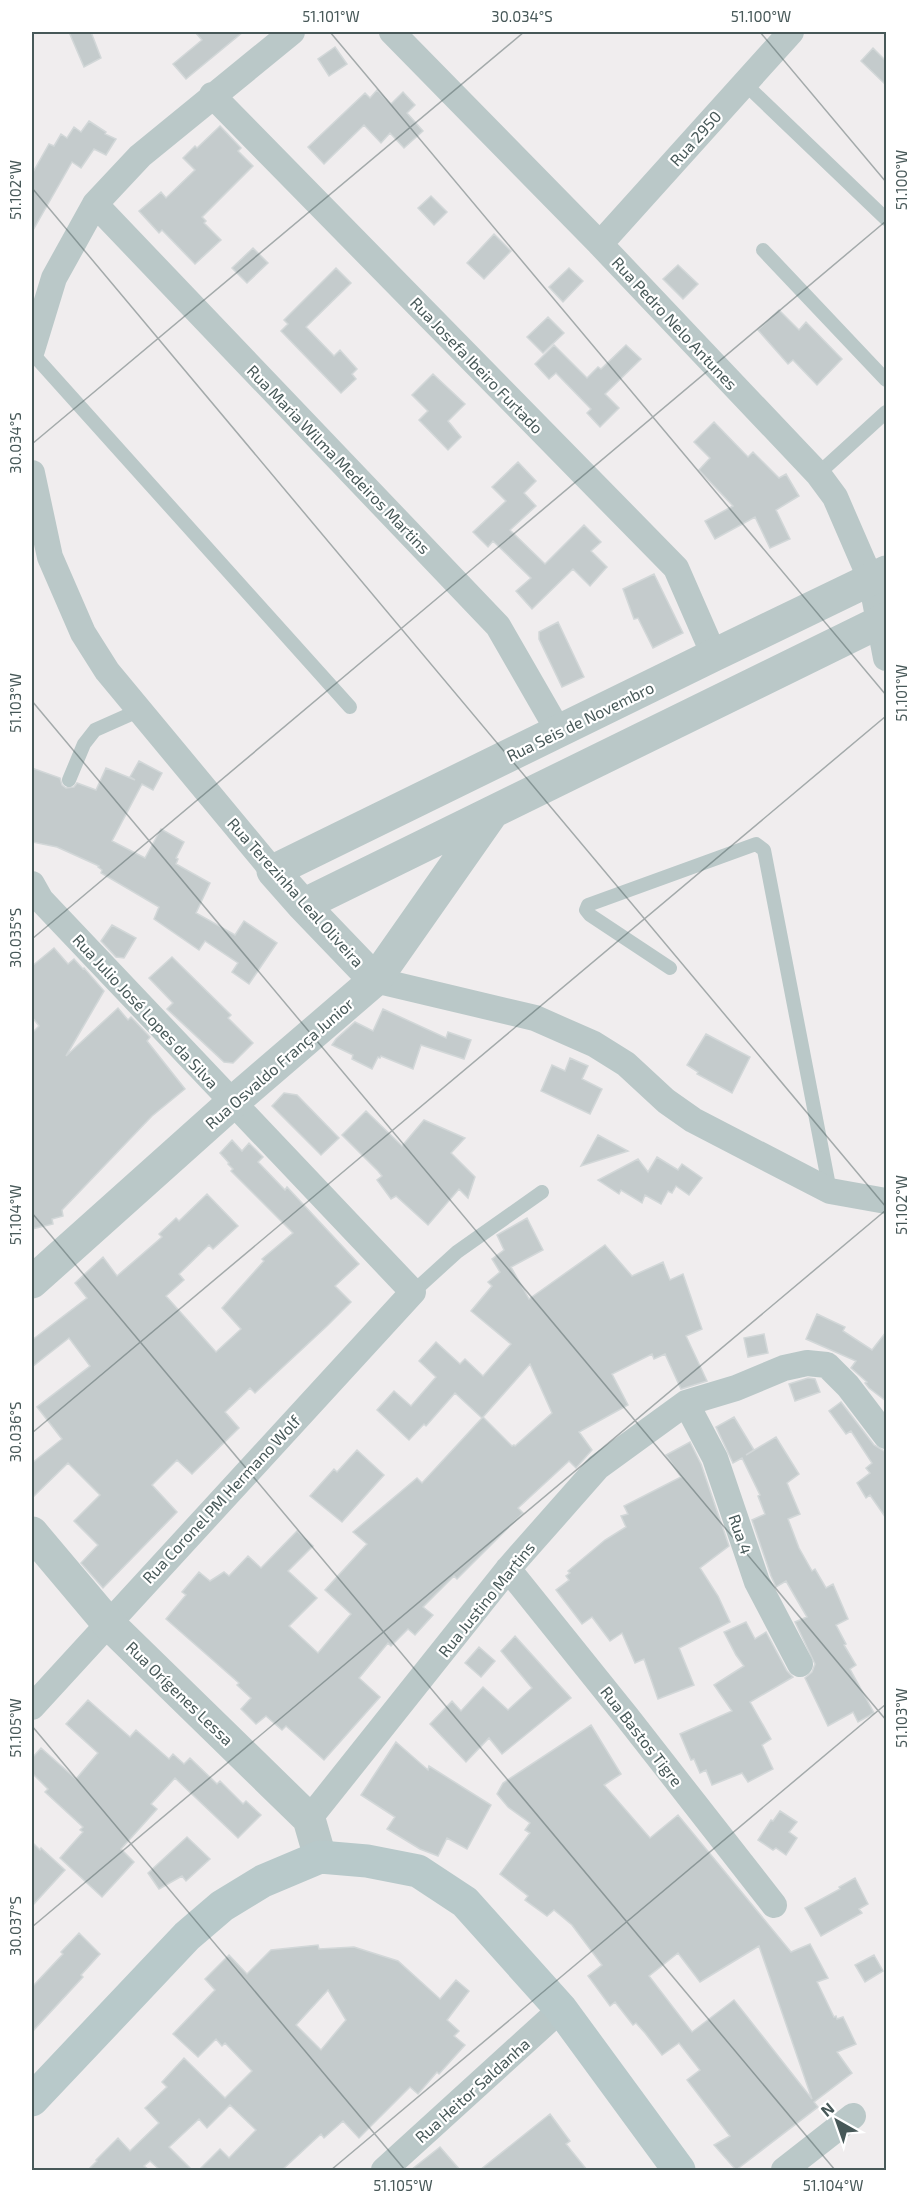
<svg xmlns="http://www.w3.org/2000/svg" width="918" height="2202" font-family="'Exo 2',sans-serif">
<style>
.building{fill:#c4cbcc;stroke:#d2d7d8;stroke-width:1.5;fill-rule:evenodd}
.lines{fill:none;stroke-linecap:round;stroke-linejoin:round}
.service{stroke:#bac8c8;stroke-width:14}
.minor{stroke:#bac8c8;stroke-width:26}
.tertiary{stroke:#bac8c8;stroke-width:33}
.secondary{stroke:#b8c9ca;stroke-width:33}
.ticks{fill:none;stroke:#475858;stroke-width:1.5;stroke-opacity:0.45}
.labels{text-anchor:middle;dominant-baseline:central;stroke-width:4.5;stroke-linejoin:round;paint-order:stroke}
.street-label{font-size:16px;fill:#475858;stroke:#fff}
.neatline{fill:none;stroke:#475858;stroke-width:2}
.ticks-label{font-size:15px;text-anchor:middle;fill:#475858}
</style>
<rect width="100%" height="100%" fill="#f0edee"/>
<!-- building -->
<path class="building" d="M69,32h22l10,26 -17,9z
M195,32h48l-57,47 -13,-15 29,-24z
M335,47l12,17 -18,12 -11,-17z
M873,48l13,13v24l-25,-24z
M377,90l14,14 12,-12 12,13 -8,8 16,18 -19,17 -14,-15 -9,10 -17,-18 -40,39 -16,-17 57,-54 5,5z
M89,121l17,11 -1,2 11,5 -10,16 -12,-6 -13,19 -9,-6 -40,70v-58l17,-30 5,2 7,-12 6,4 7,-11 7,5z
M220,126l21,22 -3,3 15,15 -51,51 4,4 -2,2 17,17 -26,24 -33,-34 -3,3 -20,-22 22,-19 5,6 29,-28 -12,-12 12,-12 2,2z
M431,196l16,16 -13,13 -16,-17z
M494,234l17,17 -27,28 -17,-16z
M253,248l15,15 -21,20 -15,-15z
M678,265l20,19 -15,15 -20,-20z
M336,268l15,15 -45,44 28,29 6,-6 17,19 -5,5 4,5 -15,14 -60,-62 7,-7 -4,-4z
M569,268l14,13 -20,21 -14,-15z
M779,310l20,20 7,-8 36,37 -25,26 -24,-25 -5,4 -30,-34z
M548,317l16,16 -21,20 -16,-16z
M554,345l33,33 11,-11 3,2 25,-24 15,14 -36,35 14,14 -19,19 -13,-14 4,-4 -35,-36 -7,6 -14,-15z
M433,374l32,30 -17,17 13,16 -13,13 -29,-30 9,-9 -16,-16z
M714,422l34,35 5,-5 26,26 7,-4 13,22 -23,14 14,29 -20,9 -15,-31 -40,22 -10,-18 28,-15 -34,-36 11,-12 -16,-16z
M518,462l18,19 -12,12 12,13 -26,24 35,34 39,-39 17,17 -10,9 16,16 -17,19 -17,-17 -41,40 -16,-18 15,-13 -38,-37 -5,6 -15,-15 33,-31 -14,-14z
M654,574l29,59 -30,15 -15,-30 -4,1 -11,-30z
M558,622l26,55 -22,10 -23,-48v-7z
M139,761l23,12 -9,17 -11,-6 -30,57 33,17 16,-29 23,13 -8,16 2,1 -2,5 34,19 -14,30 39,22 9,-14 33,22 -28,41 -17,-12 6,-9 -33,-22 -6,9 -45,-31 5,-12 -58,-34 1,-3 -4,-3 1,-1 -42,-19 -25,-5v-74l28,10 2,7 4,3 8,-1 3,-4 19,7 10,-22 29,12 -5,-3z
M112,925l24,13 -12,20 -8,-1 -15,-16z
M54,948l14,16 6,-5 9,10 1,-1 20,23 -38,65 52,-48 10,12 3,-3 19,20 -3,4 38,48 -33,27 -90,94 1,6 -11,3 1,5 -21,5v-196l7,-7 -7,-9v-51z
M172,957l59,58 -3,3 25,25 -20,20 -9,-1 -57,-53 6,-6 -24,-25z
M383,1009l63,29 2,-6 23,8 -7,19 -43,-14 -8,24 -32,-13 -1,2 -2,-1 -6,12 -20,-10 1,-4 -21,-10 4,-6 19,-17 18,9z
M706,1034l44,23 -18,36 -35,-19 1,-2 -11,-7z
M570,1058l18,8 -6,13 20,10 -12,25 -49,-23 11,-26 13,6z
M284,1093l13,2 42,43 -18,17 -49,-49z
M366,1111l36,35 22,-26 41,18 -14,15 24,24 -7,21 -9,-9 -31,36 -32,-29 -5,3 -14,-19 5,-4 -4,-5 -36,-36z
M598,1135l30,16 -47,15z
M232,1140l10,11 7,-8 14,14 -5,5 27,28 2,-3 72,77 -24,22 16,16 -24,24 -72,67 -5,-5 -25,24 14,16 -47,46 -15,-14 -25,25 25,27 -74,76 -22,-25 17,-18 -24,-24 26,-26 -32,-32 -36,35v-35l30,-24 -25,-32 53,-41 -21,-28 -37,29v-27l55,-42 -12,-15 28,-26 14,19 45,-39 -3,-3 17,-16 3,3 28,-27 31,32 -25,23 -4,-4 -30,29 5,6 -18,16 50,56 25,-23 -19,-21 42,-47 -2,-2 31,-26 -62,-62 2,-2 -5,-5 1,-1 -9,-10z
M657,1157l21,13 4,-6 20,14 -13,17 -13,-9 -4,7 -4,-2 -7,13 -16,-9 -3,8 -21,-13 -2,4 -21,-14 40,-21 10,13z
M527,1218l16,32 -32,17 18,32 76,-54 27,31 31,-14 7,18 13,-6 19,55 -16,7 21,45 -26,8 -16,-35 -11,5 -2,-5 -40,20 16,31 -49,27 13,18 -16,18 -7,-7 -51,47 5,5 -66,66 -3,-3 -31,31 10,8 -18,20 -7,-6 -17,17 -3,-3 -29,35 21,19 -56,63 -38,-34 -4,4 -16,-14 -10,8 -15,-15 10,-11 -14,-13 2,-2 -73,-64 20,-24 -4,-3 17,-20 11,9 14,-9 5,4 19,-20 13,12 36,-37 16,15 -25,25 29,27 -28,28 29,27 33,-39 -26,-24 42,-46 -14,-12 64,-54 5,5 60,-65 -27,-25 -29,33 -2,-2 -15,16 -32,-30 17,-19 17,15 25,-29 -17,-16 17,-19 24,22 5,-5 18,17 28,-32 -40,-33 21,-25 -4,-4 12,-10 -8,-13 12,-9 -7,-15zM530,1364l22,49 -37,33 -1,-1 -2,1 -29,-29z
M817,1314l28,13 -2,4 29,19 14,-18v69l-17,-13 -4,-5 2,-1 -16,-14 5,-7 -50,-22z
M764,1334l4,19 -20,4 -4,-19z
M808,1378l7,1 5,13 -25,9 -6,-17z
M841,1402l33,43 12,7v66l-16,-23 -4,3 -9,-15 13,-10 -4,-5 6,-5 -21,-32 -5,3 -17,-23z
M734,1417l20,33 -8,5 30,-18 23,37 -12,9 13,31 -12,5 11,29 13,23 3,-2 11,19 7,-4 15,35 -12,6 10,19 -2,1 12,20 -6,4 24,44 -16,9 -5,-10 -25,14 -23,-48 7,-6 3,-8 -20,-42 12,-5 -21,-36 -10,6 -5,-11 -19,-56 13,-6 -7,-18 2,-1 -18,-37 -9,5 -17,-36z
M690,1442l11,22 28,82 -29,22 18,28 12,26 -51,26 15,37 -36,14 -14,-40 -9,4 -13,-30 -12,8 -18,-24 -10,7 -26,-34 13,-10 -3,-4 4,-3 -2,-2 37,-31 21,-13 -5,-11 7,-2 -4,-8 57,-29 -15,-22z
M357,1450l27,25 -42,47 -32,-26 24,-27 3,3z
M746,1622l9,17 11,-7 21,39 6,6 -43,25 21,37 -9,6 11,24 -25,13 -6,-9 -30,12 -6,-15 -6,3 -6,-14 -3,1 -11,-26 52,-23 -18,-26 30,-19 -8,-11 -12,-23z
M515,1636l56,62 -69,56 -13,-16 -23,24 -36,-38 22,-23 9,10 22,-24 25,23 24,-22 -31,-37z
M479,1647l16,14 -14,16 -16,-14z
M88,1700l42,37 6,-7 33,29 4,-5 11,10 6,-6 27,26 3,-3 23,23 3,-3 15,14 -23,23 -63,-60 -24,26 6,5 -36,40 13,13 -32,35 -42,-39 23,-26 -3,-2 3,-3 -38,-35 3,-3 -16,-16v-15l9,-10 35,31 22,-26 -32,-29z
M591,1725l30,49 -17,11 46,53 28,-23 113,137 19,-8 18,34 -11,4 17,35 2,-1 1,3 6,-2 13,27 -19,8 15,21 -38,29 4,5 -82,63 -22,-25 16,-9 -43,-56 13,-10 -21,-27 -17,12 -17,-22 -9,-10 -3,2 -18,-23 -5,4 -22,-30 14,-11 -30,-40 -18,-15 -7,6 -22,-16 3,-4 -28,-22 30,-41 -5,-3 5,-7 -22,-16 -11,-13 6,-11zM759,1946l53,153 -78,-99 -42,32 -43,-56 29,-23 22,29z
M396,1742l32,28 1,-4 62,39 -24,44 -20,-11 -9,18 -18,-7 -33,-20 8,-12 -34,-22z
M780,1811l17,11 -8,10 8,6 -11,17 -10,-7 -3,2 -15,-10 13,-20 2,1z
M187,1837l23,22 -24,22 -4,-5 -23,13 -11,-16z
M32,1842l8,8 1,-2 24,22 -33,36z
M855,1878l13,26 -9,5 3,4 -41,23 -16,-28 35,-19 -1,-2z
M79,1933l21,21 -19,21 2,2 -51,55v-45l31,-33 -2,-2z
M318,1945l1,4 35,-2 44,14 42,38 16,-19 13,11 -22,29 12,11 -5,5 11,9 -26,29 -2,-2 -19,22 -8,-7 -51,51 -16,-17 -19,17 -3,-4 -39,36h-83l21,-21 9,9 27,-28 -26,-25 -23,23 -8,-9 -30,28 23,23h-32l-10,-9 -6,5 5,4h-61l9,-9 -1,-1 22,-22 12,13 29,-28 -14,-15 22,-21 -5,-5 22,-24 41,40 27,-27 -27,-28 -3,3 -6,-7 -18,18 -25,-23 42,-44 -10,-11 24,-24 18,19 24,-24zM328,1990l18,30 -25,30 -25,-25z
M874,1955l9,16 -18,11 -10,-17z
M550,2114l20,27 -4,3 21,26h-107z
M440,2147l20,23h-49z"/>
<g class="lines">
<!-- service -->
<path class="service" d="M744,83l142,136
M763,250l123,130
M32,353l318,354
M818,474l68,-62
M69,780l15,-36 11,-14 45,-20
M670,968l-80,-53 -4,-5 2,-5 168,-61 8,6 66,341
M413,1292l44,-40 85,-60"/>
<!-- minor -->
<path class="minor" d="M392,32l208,212 218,230 17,23 36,83 15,78
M212,95l464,473 38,87
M95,204l403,422 61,106
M600,244l191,-212
M32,350l22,-72 41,-74 45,-48 152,-124
M32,473l18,84 33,76 24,38 166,200
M32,884l9,16 372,392 -381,415
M375,980l160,38 59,26 32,20 40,37 27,19 137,71 56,10
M686,1403l29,55 42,124 43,82
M508,1569l119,148 147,188
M309,1819l199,-250 90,-102 88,-64 50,-15 48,-20 23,-5 20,2 21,21 38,50
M384,2170l177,-161
M784,2170l69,-54"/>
<!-- tertiary -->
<path class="tertiary" d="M303,905l583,-286
M375,980l-72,-75 -30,-34 441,-216 172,-83
M32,1282l200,-179 143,-123 117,-167
M32,1533l75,89 202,197 11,38"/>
<!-- secondary -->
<path class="secondary" d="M32,2100l155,-164 35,-30 41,-25 57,-24 47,4 51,10 47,31 96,107 118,161"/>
</g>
<!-- ticks -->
<path class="ticks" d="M330,32l556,663M760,32l126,150M32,188l854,1019M32,444l492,-412M32,701l854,1019M32,939l854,-718M32,1213l803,957M32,1433l854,-717M32,1726l373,444M32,1927l854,-717M331,2170l555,-466"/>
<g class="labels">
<!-- street labels -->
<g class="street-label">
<text transform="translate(695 138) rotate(-48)">Rua 2950</text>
<text transform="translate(675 323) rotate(47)">Rua Pedro Nelo Antunes</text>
<text transform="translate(477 365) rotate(46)">Rua Josefa Ibeiro Furtado</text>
<text transform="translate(339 459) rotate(46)">Rua Maria Wilma Medeiros Martins</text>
<text transform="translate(580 721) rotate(-26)">Rua Seis de Novembro</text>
<text transform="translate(296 892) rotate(48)">Rua Terezinha Leal Oliveira</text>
<text transform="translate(146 1011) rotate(47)">Rua Julio José Lopes da Silva</text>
<text transform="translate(279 1063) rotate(-41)">Rua Osvaldo França Junior</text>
<text transform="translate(221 1499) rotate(-47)">Rua Coronel PM Hermano Wolf</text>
<text transform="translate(741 1534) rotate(71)">Rua 4</text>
<text transform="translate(486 1599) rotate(-51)">Rua Justino Martins</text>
<text transform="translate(180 1693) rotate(44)">Rua Orígenes Lessa</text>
<text transform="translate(642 1736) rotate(52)">Rua Bastos Tigre</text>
<text transform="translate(472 2090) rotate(-42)">Rua Heitor Saldanha</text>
</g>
</g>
<!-- border -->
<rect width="918" height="2202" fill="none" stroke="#ffffff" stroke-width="66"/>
<!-- north arrow -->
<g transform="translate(837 2121) rotate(320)" stroke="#ffffff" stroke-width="4.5" paint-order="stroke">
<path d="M0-4.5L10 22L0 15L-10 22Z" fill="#475858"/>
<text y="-9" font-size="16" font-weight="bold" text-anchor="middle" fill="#475858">N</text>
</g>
<rect x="33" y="33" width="852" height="2136" class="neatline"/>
<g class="ticks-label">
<text x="331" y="22">51.101°W</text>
<text x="522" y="22">30.034°S</text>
<text x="761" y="22">51.100°W</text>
<text transform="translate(902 180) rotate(-90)" y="5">51.100°W</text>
<text transform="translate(16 190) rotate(-90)" y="5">51.102°W</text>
<text transform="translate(16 443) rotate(-90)" y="5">30.034°S</text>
<text transform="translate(902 693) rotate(-90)" y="5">51.101°W</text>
<text transform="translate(16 703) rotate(-90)" y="5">51.103°W</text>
<text transform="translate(16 938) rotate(-90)" y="5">30.035°S</text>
<text transform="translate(902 1205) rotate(-90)" y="5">51.102°W</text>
<text transform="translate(16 1215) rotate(-90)" y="5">51.104°W</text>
<text transform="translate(16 1432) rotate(-90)" y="5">30.036°S</text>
<text transform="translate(902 1718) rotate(-90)" y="5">51.103°W</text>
<text transform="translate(16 1728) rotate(-90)" y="5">51.105°W</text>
<text transform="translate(16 1926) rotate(-90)" y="5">30.037°S</text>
<text x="403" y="2191">51.105°W</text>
<text x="833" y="2191">51.104°W</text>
</g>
</svg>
